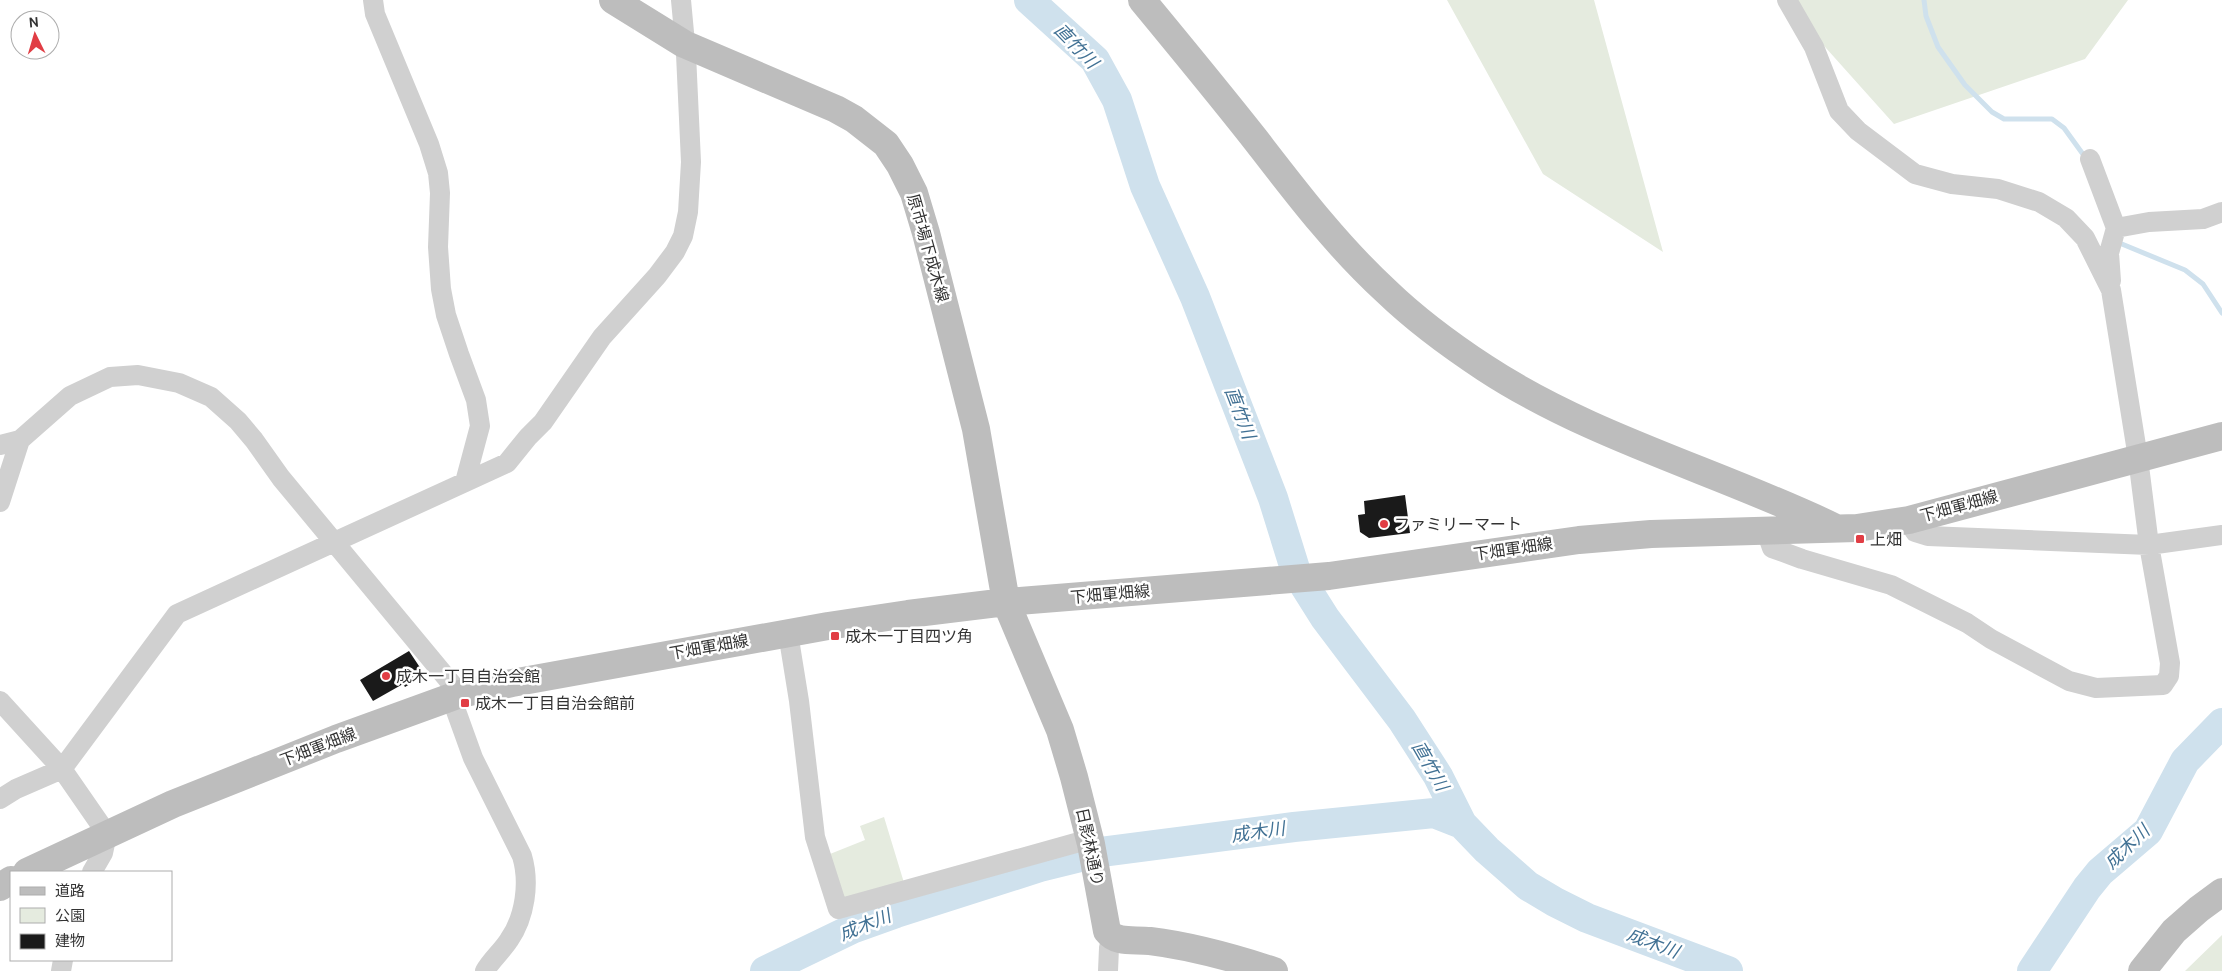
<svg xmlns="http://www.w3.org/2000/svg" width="2222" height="971" font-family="Cabin,'Noto Sans JP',sans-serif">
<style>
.green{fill:#e5ebdf}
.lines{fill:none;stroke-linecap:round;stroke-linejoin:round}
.stream{stroke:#cfe1ed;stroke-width:5}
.river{stroke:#cfe1ed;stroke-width:30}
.building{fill:#1a1a1a}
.street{stroke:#d0d0d0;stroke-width:20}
.secondary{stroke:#bdbdbd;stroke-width:28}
.poi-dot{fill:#e13d44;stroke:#fff;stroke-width:2}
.labels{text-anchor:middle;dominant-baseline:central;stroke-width:5;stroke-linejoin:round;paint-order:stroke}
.street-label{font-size:16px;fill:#333;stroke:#fff}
.poi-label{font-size:16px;fill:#333;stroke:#fff;text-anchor:start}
.water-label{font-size:18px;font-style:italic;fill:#417194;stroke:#fff}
</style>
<rect width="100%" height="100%" fill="#fff"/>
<!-- green -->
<path class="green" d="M1447,0h147l69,252 -120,-78z
M1783,0h345l-43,59 -191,65z
M884,817l21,69 -62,17 -18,-47 40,-16 -5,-14z
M2222,935v36h-37z"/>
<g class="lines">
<!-- stream -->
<path class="stream" d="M1924,0l2,16 12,31 27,38 27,27 12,7h48l12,9 21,29
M2117,242l68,28 18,14 19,29"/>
<!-- river -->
<path class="river" d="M1029,0l66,60 22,40 28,86 50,111 78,201 23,74 29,46 77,102 36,56 24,48
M765,971l89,-43 42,-15 144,-46 61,-15 193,-25 140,-14 28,11 25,26 41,36 27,16 32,16 141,53
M2032,971l55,-83 13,-16 48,-41 37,-70 37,-38"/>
</g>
<!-- building -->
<path class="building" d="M1405,495l5,38 -41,5 -9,-6 -2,-17 7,-1 -1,-13z
M409,651l16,24 -20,12 -2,-3 -30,17 -13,-21z"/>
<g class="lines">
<!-- street -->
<path class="street" d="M373,0l2,14 54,130 9,29 2,20 -2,54 3,42 5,26 13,39 17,46 4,26 -15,56
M2090,159l26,69 -7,25 2,28
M2116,228l33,-6 54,-3 19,-7
M0,445l20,-5
M0,502l20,-62 50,-44 40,-19 28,-2 41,8 32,14 27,24 16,19 27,38 179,216
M1909,520l6,12 13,4 221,9 73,-10
M1766,531l6,17 30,11 89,26 76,38 24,16 78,42 27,7 67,-3 6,-9 1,-13 -21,-118 -11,-87 -27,-168 -26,-52 -19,-20 -27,-16 -41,-13 -46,-5 -37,-10 -57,-43 -19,-20 -25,-64 -27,-47
M788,633l11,68 16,136 23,72 252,-70
M451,697l22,61 49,98c8,27 3,61 -13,84 -7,11 -18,20 -24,31
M0,701l62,68 -46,20 -16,10
M92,872l11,-19 4,-19 -45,-65 115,-155 330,-151 21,-26 15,-15 59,-85 55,-61 18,-24 8,-16 5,-24 3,-50 -5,-108 -5,-54
M61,971l2,-11
M1108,971l1,-23 3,-11"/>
<!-- secondary -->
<path class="secondary" d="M613,0l71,44 152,65 18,10 32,25 14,21 14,28 12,40 50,196 30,173 54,128 14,47 17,67 16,87c10,13 27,8 43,10 42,5 84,17 124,30
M1142,0c38,46 76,92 113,139 41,53 81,106 131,152 30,29 64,54 99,77 105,69 235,104 349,159
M27,872l146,-68 163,-65 124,-45 52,-11 316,-57 80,-12 98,-12 323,-26 250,-36 72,-6 206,-6 52,-8 313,-84
M0,887l11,-7
M2142,971l32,-40 25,-22 23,-17"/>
</g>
<!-- markers -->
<g class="poi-dot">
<circle cx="1384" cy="524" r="5"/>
<rect x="1855" y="534" width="10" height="10" rx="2.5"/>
<rect x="830" y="631" width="10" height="10" rx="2.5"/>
<circle cx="386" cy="676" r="5"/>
<rect x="460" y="698" width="10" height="10" rx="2.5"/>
</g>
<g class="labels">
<!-- street labels -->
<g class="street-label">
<text transform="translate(928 248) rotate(74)">原市場下成木線</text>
<text transform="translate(1959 506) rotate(-15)">下畑軍畑線</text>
<text transform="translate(1513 549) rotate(-8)">下畑軍畑線</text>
<text transform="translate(1110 594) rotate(-5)">下畑軍畑線</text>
<text transform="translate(709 647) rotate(-10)">下畑軍畑線</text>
<text transform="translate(318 747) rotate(-21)">下畑軍畑線</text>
<text transform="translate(1090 847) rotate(78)">日影林通り</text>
</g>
<!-- poi labels -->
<g class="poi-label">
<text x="1394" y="524">ファミリーマート</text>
<text x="1870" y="539">上畑</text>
<text x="845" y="636">成木一丁目四ツ角</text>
<text x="396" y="676">成木一丁目自治会館</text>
<text x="475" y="703">成木一丁目自治会館前</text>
</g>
<!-- water labels -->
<g class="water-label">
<text transform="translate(1076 46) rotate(46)">直竹川</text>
<text transform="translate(1240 413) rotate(69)">直竹川</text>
<text transform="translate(1430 766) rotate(60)">直竹川</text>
<text transform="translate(1258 832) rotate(-8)">成木川</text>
<text transform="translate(2127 847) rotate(-44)">成木川</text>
<text transform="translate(865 925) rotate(-22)">成木川</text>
<text transform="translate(1653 943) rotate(21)">成木川</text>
</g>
</g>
<!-- legend -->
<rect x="10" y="871" width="162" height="90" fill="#ffffff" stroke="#adadad"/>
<rect x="20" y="887" width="25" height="8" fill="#bdbdbd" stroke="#adadad"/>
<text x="55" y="896" font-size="15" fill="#333333">道路</text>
<rect x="20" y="908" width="25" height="15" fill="#e5ebdf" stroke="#adadad"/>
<text x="55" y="921" font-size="15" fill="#333333">公園</text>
<rect x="20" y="934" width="25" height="15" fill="#1a1a1a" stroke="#adadad"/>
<text x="55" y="946" font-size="15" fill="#333333">建物</text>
<!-- north arrow -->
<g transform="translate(35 35) rotate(355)"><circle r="24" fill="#ffffff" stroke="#adadad"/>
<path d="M0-4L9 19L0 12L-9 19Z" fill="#e13d44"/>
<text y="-8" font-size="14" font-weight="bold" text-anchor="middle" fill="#333333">N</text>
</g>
</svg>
